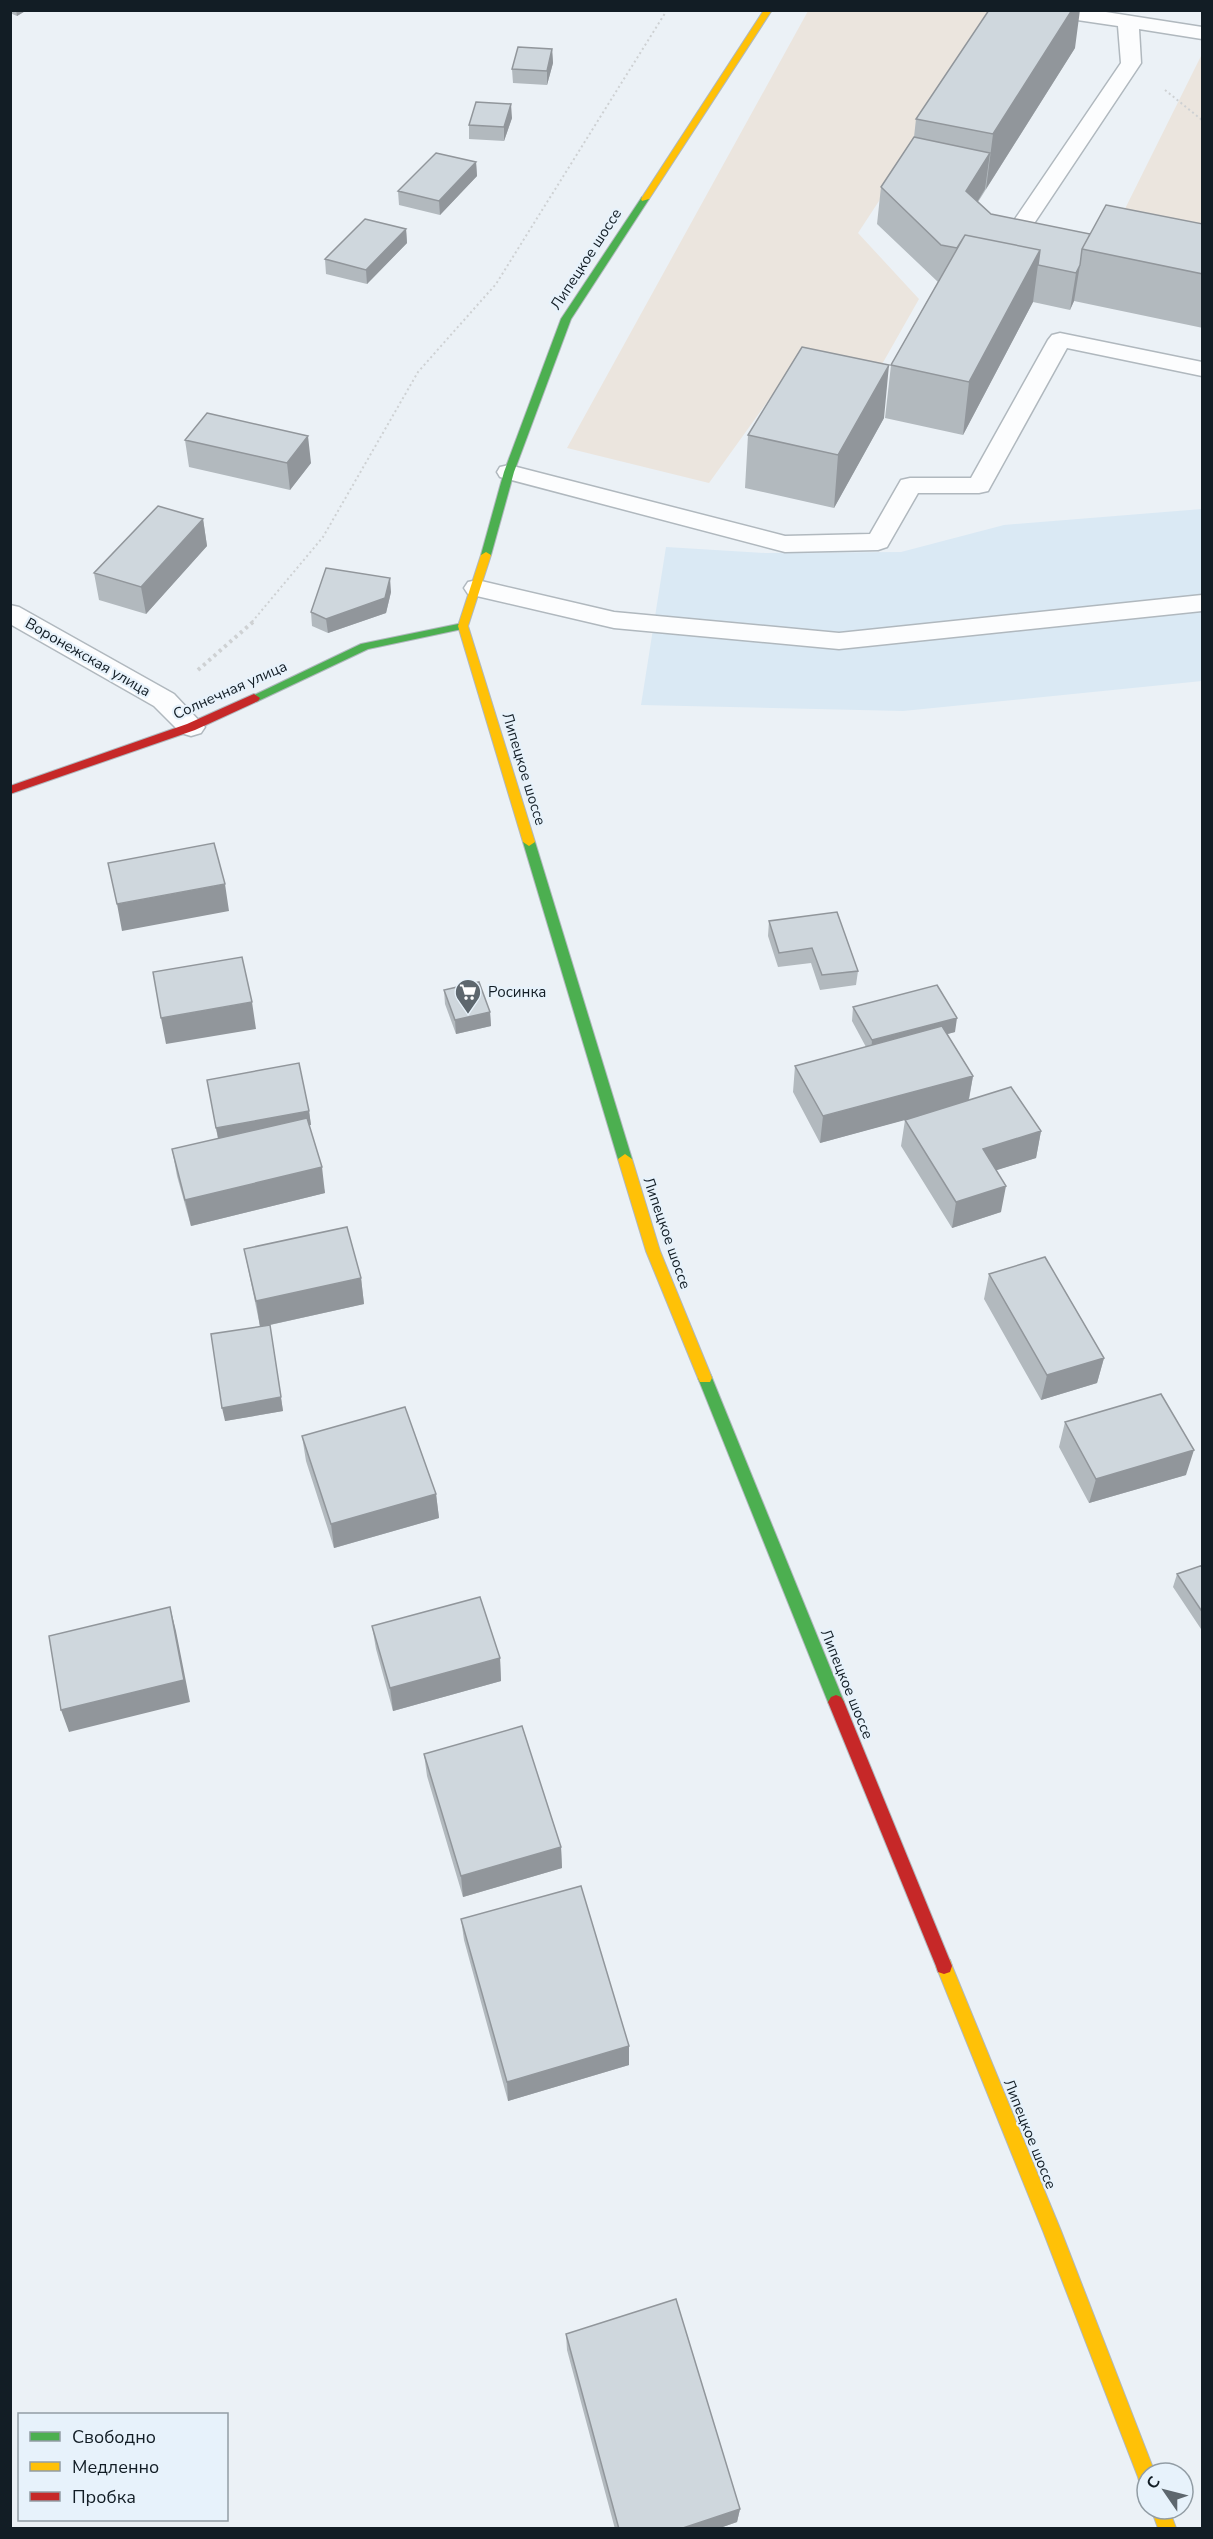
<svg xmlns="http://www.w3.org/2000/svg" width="1213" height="2539" font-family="'Nunito Sans',sans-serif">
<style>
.built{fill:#dae9f4}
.green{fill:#ebe5de}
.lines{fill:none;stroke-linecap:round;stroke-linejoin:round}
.lane-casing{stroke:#b0b8be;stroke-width:3}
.street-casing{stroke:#b0b8be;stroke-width:3}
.fast-casing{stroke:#b0b8be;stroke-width:2}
.slow-casing{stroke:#b0b8be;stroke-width:2}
.jam-casing{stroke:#b0b8be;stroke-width:2}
.path-far1{stroke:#ced1d3;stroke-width:2;stroke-dasharray:2 3;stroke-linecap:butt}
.path{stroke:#ced1d3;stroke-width:4;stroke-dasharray:3 4;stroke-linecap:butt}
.lane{fill:#fcfdfe;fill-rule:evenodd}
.street{fill:#fcfdfe;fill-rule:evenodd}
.fast{fill:#4caf50;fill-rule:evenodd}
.slow{fill:#ffc107;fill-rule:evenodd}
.jam{fill:#c62828;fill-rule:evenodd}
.wall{fill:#b2b9be}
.shaded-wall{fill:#91969b}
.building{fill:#cfd7dd;stroke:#91969b;stroke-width:1.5}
.labels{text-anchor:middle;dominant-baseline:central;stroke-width:4.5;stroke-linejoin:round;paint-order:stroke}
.street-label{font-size:15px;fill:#121d25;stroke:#e7f2fb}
.poi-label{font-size:15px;fill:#121d25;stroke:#e7f2fb;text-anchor:start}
</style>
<rect width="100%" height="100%" fill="#ebf1f6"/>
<!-- built -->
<path class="built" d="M1202,509v172l-299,30 -262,-6 25,-158 99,6 136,-1 103,-27z"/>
<!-- green -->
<path class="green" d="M988,10l15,2 -145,221 61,66 -55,97 -81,-16 -74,103 -142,-35 241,-437z
M1202,54v211l-95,-20z"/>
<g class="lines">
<!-- lane casing -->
<g class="lane-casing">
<path id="lane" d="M1040,10h53l109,17v12l-63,-10 2,34 -126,189 -8,2 -8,-2 -3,-5 125,-184 -3,-37 -68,-10 -7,-2z
M1060,333l142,29v14l-135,-28 -79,143 -9,2h-61l-31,54 -9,3 -93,2 -285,-75 -3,-5 3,-5 9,-2 276,71 85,-2 31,-54 9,-2h61l77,-138 4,-5z
M477,580l137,32 225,21 363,-38v16l-363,38 -225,-21 -146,-34 -4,-6 4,-6z"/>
</g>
<!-- street casing -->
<g class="street-casing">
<path id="street" d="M10,605l9,2 155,87 31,33 -4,6 -10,3 -10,-3 -27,-27 -144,-82z"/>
</g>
<!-- fast casing -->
<g class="fast-casing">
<path id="fast" d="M642,197l7,2 -78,120 -57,153 -23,83 -5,3 -4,-1 -1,-2 23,-83 57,-153z
M463,623l4,1v4l-99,21 -110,52 -4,1 -6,-4 113,-54z
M529,838l6,4 97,317 -7,5 -7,-5 -95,-317z
M705,1372l5,2 2,4 132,324 -3,5 -5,2 -5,-2 -3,-5 -130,-324 2,-4z"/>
</g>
<!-- slow casing -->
<g class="slow-casing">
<path id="slow" d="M764,10h8l-123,189 -7,2 -1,-2z
M486,552l5,3 -23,71 67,216 -6,4 -6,-4 -65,-216 23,-71z
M625,1154l7,5 28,92 52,127 -2,4h-10l-2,-4 -52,-127 -28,-92z
M944,1958l6,2 2,6 109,265 94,242h-8v13l-7,-2 -2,-7 -95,-246 -107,-265 2,-6z
M1151,2509h18l7,19h-18z"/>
</g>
<!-- jam casing -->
<g class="jam-casing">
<path id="jam" d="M254,694l6,4 -2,3 -63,29 -185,64v-8l177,-62z
M836,1695l5,2 3,5 108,264 -2,6 -6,2 -6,-2 -2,-6 -108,-264 3,-5z"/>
</g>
<!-- path-far1 -->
<path class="path-far1" d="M1165,90l37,30
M252,622l71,-85 95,-165 78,-88 171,-274"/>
<!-- path -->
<path class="path" d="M198,670l56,-49"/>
<!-- lane -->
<use href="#lane" class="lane"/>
<!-- street -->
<use href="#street" class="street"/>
<!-- fast -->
<use href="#fast" class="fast"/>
<!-- slow -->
<use href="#slow" class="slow"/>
<!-- jam -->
<use href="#jam" class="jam"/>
</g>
<!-- wall -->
<path class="wall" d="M10,10h17l-10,6 -7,-3z
M1075,48l-97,154 13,12 99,20 113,-10v104l-129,-27 -4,9 -37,-8 -70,133 -78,-17 6,-53 47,-83 -61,-58 4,-37 33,-50 2,-18z
M552,49l1,14 -6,22 -34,-2 -1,-14z
M512,118l-8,23 -35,-2v-14z
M476,162l1,14 -37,39 -41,-10 -1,-14z
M406,229l1,14 -40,41 -41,-10 -1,-15z
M884,418l-50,90 -89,-20 3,-53z
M185,440l126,23 -21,27 -101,-23z
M203,519l4,27 -61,68 -47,-14 -5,-27z
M391,592l-5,21 -58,20 -16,-7 -1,-14z
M769,921l89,50 -2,14 -36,5 -9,-27 -33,4 -10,-31z
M444,990l46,22 1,14 -35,8 -11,-30z
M853,1007l102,25 -8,2 26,42 -4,24 72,31 -5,27 -40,12 5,42 -49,16 -51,-82 4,-26 2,-1 -87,24 -27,-51 2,-26 71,-19 -14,-26z
M207,1080l102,31 2,14h-2l16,68 -134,33 -14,-50 -5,-27 46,-10z
M244,1249l117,29 3,26 -94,21 13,86 -58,10 35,-95z
M989,1274l115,84 -7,25 -56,17 -57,-101z
M1065,1422l121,53 -97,28 -30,-56z
M302,1436l134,58 3,24 -105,30 -28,-87z
M1203,1565v67l-30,-45 4,-13z
M372,1626l128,32 1,23 -108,30 -17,-62z
M424,1754l137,93 1,21 -99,29 -36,-121z
M461,1919l168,127v19l-121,36 -44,-161z
M566,2334l174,175 -3,13 -20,7h-102l-48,-179z"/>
<!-- shaded-wall -->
<path class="shaded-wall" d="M16,10h11l-10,6z
M1072,10h8l-5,38 -89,141 7,-55z
M552,49l1,14 -6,22v-14z
M511,104l1,14 -8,23v-14z
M990,153l-5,36 -23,38 4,-36z
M476,162l1,14 -37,39 -1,-14z
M406,229l1,14 -40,41 -1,-14z
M1040,250l-7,52 -70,133 6,-53z
M1080,265l-6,36 -4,9 6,-37z
M889,365l-5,53 -50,90 4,-53z
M308,436l3,27 -21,27 -3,-27z
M203,519l4,27 -61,68 -5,-27z
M390,578l1,14 -5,21 -58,20 -2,-14z
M225,884l4,27 -107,20 -5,-27z
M252,1002l4,27 -90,15 -5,-26z
M490,1012l1,14 -35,8 -1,-14z
M957,1018l-2,14 -84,23 1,-15z
M973,1076l-5,27 -148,40 3,-27z
M309,1111l2,14 -92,17 -3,-14z
M1041,1131l-5,27 -58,18 5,-27z
M322,1167l3,26 -134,33 -6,-26z
M1006,1186l-5,26 -49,16 4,-26z
M361,1278l3,26 -104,23 -4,-26z
M272,1338l11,73 -58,10 -3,-13z
M1104,1358l-7,25 -56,17 6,-25z
M1194,1450l-8,25 -97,28 7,-24z
M436,1494l3,24 -105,30 -3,-24z
M170,1607l6,24 14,71 -121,30 -8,-22z
M500,1658l1,23 -108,30 -3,-23z
M561,1847l1,21 -99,29 -2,-21z
M629,2046v19l-121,36 -1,-19z
M740,2509l-3,13 -20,7h-37z"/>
<!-- building -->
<path class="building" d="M989,10h83l-79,124 -77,-15z
M518,47l34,2 -5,22 -35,-2z
M476,102l35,2 -7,23 -35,-2z
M914,137l76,16 -24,38 25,23 99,20 -8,15 -2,16 -4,8 -38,-8 2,-15 -75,-15 -8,13 -16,-3 -60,-58z
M436,153l40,9 -37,39 -41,-10z
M1106,205l97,19v50l-121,-25z
M365,219l41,10 -40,41 -41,-11z
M965,235l75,15 -71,132 -78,-17z
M802,347l87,18 -51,90 -90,-20z
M207,413l101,23 -21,27 -102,-23z
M158,506l45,13 -62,68 -47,-14z
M326,568l64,10 -5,20 -59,21 -15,-7z
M214,843l11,41 -108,20 -9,-41z
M837,912l21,59 -36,4 -10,-27 -33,5 -10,-32z
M242,957l10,45 -91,16 -8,-46z
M479,982l11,30 -35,8 -11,-30z
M937,985l20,33 -85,22 -19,-33z
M942,1026l31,50 -150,40 -28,-50z
M299,1063l10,48 -93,17 -9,-48z
M1011,1087l30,44 -58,18 23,37 -50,16 -51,-82z
M307,1118l15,49 -137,33 -13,-51z
M347,1227l14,51 -105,23 -12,-52z
M1045,1257l59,101 -57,17 -58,-101z
M270,1325l11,72 -59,11 -11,-74z
M1161,1394l33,56 -98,29 -31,-57z
M405,1407l31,87 -105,30 -29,-88z
M1203,1565v48l-26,-39z
M480,1597l20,61 -110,30 -18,-62z
M170,1607l14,73 -123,30 -12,-74z
M522,1726l39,121 -100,29 -37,-122z
M581,1886l48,160 -122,36 -46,-163z
M676,2299l64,210 -60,20h-61l-53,-195z"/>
<!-- icons -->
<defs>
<g id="supermarket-pin" transform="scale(1.35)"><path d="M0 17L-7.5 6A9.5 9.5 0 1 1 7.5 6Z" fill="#5e676e" stroke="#e7f2fb"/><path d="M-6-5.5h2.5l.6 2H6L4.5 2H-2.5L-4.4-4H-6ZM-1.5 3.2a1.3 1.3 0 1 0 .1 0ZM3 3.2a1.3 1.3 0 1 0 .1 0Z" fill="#fff"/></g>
</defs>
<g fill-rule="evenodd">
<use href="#supermarket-pin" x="468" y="992"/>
</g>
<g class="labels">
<!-- street labels -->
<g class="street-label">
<text transform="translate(586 259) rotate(-57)">Липецкое шоссе</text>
<text transform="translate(88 657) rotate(30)">Воронежская улица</text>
<text transform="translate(230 690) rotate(-24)">Солнечная улица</text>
<text transform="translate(524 769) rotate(73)">Липецкое шоссе</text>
<text transform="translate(667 1233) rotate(71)">Липецкое шоссе</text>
<text transform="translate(847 1684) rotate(68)">Липецкое шоссе</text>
<text transform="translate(1030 2134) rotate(68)">Липецкое шоссе</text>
</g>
<!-- poi labels -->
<g class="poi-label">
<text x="488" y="992">Росинка</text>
</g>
</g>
<!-- border -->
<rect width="1213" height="2539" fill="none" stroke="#121d25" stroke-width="24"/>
<!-- legend -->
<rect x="18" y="2413" width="210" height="108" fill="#e7f2fb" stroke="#929da5" stroke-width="1.5"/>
<rect x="30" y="2432" width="30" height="9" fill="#4caf50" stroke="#929da5" stroke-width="1.5"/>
<text x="72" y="2443" font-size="18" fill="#121d25">Свободно</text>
<rect x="30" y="2462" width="30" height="9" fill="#ffc107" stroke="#929da5" stroke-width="1.5"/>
<text x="72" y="2473" font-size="18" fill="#121d25">Медленно</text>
<rect x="30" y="2492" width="30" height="9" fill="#c62828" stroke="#929da5" stroke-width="1.5"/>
<text x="72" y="2503" font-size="18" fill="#121d25">Пробка</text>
<!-- north arrow -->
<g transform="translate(1165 2491) rotate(305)"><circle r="28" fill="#e7f2fb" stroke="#929da5" stroke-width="1.5"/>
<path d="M0-4.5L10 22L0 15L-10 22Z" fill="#5e676e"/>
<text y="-9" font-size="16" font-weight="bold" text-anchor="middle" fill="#121d25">С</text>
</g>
</svg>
